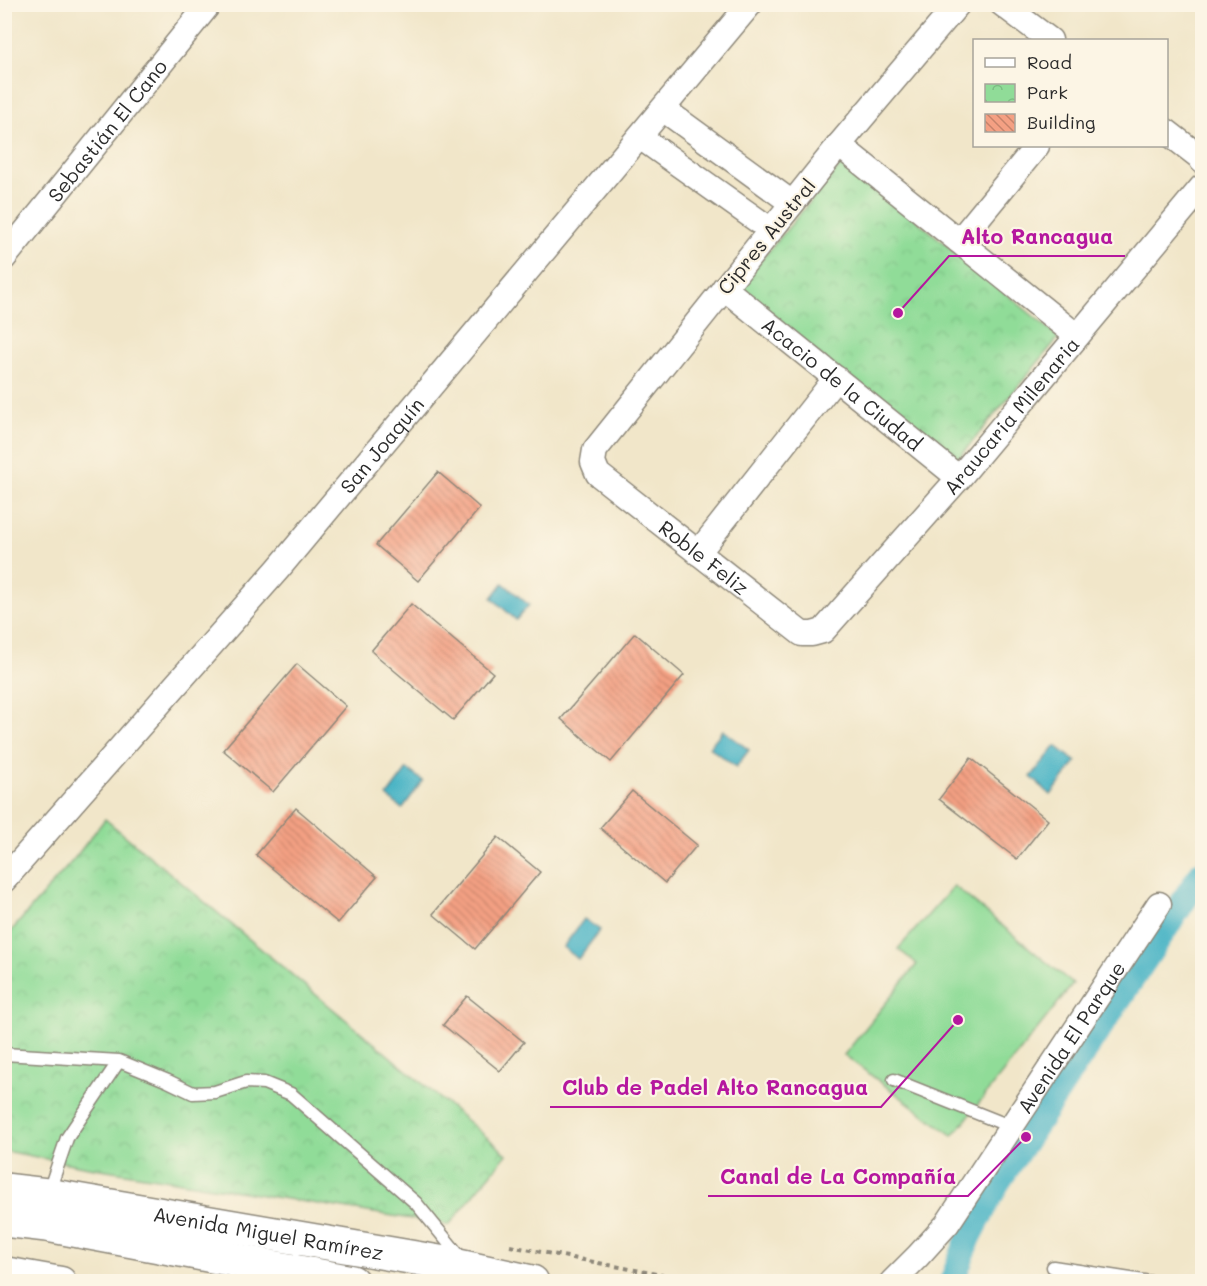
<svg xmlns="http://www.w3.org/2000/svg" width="1207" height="1286" font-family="Mali,sans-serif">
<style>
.grass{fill:#90dc98;stroke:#5e8462;stroke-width:1.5}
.park{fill:url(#park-crowns);stroke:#5e8462;stroke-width:1.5}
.water{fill:#47b3c5;stroke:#396f78;stroke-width:1.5}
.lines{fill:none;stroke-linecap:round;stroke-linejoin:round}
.canal{stroke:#47b3c5;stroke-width:26}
.building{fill:url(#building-back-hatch)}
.service-casing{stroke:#8e887a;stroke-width:15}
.minor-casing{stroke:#8e887a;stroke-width:27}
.tertiary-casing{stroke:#8e887a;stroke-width:33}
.primary-casing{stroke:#8e887a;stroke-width:36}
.path{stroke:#8e887a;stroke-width:4;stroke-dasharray:4.5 4.5;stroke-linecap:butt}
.service{stroke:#fff;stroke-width:12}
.minor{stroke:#fff;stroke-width:24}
.tertiary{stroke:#fff;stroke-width:30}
.primary{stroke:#fff;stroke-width:33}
.labels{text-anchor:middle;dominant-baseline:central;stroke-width:4.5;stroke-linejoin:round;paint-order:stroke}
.street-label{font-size:20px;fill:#2b2b2b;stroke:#fcf5e5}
.leader{fill:none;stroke:#b5179e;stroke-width:2}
.callout-dot{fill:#b5179e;stroke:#fcf5e5;stroke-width:2}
.callout-label{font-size:21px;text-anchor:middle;font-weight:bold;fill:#b5179e;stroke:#fcf5e5;stroke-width:4.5;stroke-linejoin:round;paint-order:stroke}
</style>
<defs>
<pattern id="park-crowns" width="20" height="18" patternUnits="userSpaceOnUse" patternTransform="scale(1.5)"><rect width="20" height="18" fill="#90dc98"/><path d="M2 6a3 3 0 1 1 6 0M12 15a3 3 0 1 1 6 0" fill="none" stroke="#7cbd83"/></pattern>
<pattern id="building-back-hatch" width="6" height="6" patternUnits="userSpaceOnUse" patternTransform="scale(1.5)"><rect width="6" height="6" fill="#f4a083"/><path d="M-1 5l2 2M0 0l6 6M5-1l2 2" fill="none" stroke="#c6836b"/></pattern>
</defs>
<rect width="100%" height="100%" fill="#fcf5e5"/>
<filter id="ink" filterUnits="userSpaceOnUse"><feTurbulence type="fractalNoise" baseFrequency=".0167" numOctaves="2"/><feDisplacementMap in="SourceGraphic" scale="12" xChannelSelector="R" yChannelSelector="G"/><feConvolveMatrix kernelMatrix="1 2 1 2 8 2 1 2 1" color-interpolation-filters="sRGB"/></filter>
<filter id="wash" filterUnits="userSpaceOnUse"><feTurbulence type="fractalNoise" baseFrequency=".008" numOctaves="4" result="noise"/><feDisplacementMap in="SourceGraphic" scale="24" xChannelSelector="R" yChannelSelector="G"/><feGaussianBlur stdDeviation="1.35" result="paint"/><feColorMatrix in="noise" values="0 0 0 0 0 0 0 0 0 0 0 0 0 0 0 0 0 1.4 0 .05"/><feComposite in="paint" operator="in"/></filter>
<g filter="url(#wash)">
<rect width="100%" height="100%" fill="#f1e6c9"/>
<!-- grass -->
<path class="grass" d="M954,886l119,98 -120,152 -109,-81 73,-91 -19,-15z"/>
<!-- park -->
<path class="park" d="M844,161l215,176 -106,128 -215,-177z
M105,819l402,335 -58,71 -361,-58 -83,-16v-213l69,-79z"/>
<!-- water -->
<path class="water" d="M503,583l26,22 -13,15 -24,-22z
M723,730l26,20 -13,17 -27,-20z
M1056,746l20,16 -25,33 -20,-18z
M407,769l16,12 -21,28 -15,-13z
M584,919l16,11 -22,29 -15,-12z"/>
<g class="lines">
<!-- canal -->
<path class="canal" d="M952,1282l17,-45 28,-54 205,-310"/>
</g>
<g id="blocks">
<!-- building -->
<path class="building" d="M438,472l42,36 -62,73 -42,-36z
M411,604l82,69 -40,47 -82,-69z
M635,633l49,42 -73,87 -50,-43z
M297,664l49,42 -73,86 -50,-42z
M971,758l77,62 -31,39 -78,-60z
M632,791l65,54 -32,38 -65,-55z
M296,808l81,69 -39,46 -82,-68z
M498,837l42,35 -65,77 -42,-35z
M467,996l57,46 -24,29 -57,-46z"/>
</g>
</g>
<g filter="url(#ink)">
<use href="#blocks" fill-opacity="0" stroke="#8e887a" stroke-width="1.5"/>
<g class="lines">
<!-- service casing -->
<g class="service-casing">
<path id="service" d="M4,1054l115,7 49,20 25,12 22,-1 31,-10 18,1 27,11 125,109 45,55
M894,1080l118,47
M48,1194l19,-56 52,-77
M1053,1267l97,15"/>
</g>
<!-- minor casing -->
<g class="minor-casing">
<g id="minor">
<path id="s1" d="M958,4l-119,141 -244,305 -2,12 5,12 204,160h10l11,-3 136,-153 243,-291"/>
<path d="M1002,4l48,36"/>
<path d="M663,109l129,94"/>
<path d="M1166,131l35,27 1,3"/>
<path d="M640,137l131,93"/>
<path d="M839,145l238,191"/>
<path d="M959,241l78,-95"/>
<path id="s2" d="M4,258l205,-254"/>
<path id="s3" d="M724,288l235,190"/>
<path d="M698,553l138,-175"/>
<path id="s4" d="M4,880l274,-311 472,-565"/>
<path id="s5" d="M892,1282l26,-26 29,-32 212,-320"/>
</g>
</g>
<!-- tertiary casing -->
<g class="tertiary-casing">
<path id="tertiary" d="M4,1272l57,10"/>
</g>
<!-- primary casing -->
<g class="primary-casing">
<g id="primary">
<path id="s6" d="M4,1190l43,5 398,68 87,19"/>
<path d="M4,1220l43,5 305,57"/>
</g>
</g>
<!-- path -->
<path class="path" d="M510,1246l188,36"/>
<!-- service -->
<use href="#service" class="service"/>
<!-- minor -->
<use href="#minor" class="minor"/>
<!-- tertiary -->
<use href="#tertiary" class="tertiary"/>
<!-- primary -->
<use href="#primary" class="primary"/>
</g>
</g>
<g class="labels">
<!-- street labels -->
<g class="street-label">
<text stroke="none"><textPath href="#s2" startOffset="164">Sebastián El Cano</textPath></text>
<text transform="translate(766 236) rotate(-51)">Cipres Austral</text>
<text stroke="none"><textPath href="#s3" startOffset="152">Acacio de la Ciudad</textPath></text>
<text stroke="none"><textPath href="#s1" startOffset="1167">Araucaria Milenaria</textPath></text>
<text stroke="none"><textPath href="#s4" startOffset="576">San Joaquín</textPath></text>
<text stroke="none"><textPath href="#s1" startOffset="735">Roble Feliz</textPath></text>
<text stroke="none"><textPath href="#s5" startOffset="304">Avenida El Parque</textPath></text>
<text stroke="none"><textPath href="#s6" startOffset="268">Avenida Miguel Ramírez</textPath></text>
</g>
</g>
<!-- callouts -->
<path class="leader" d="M898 313L949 256H1125M958 1020L881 1107H550M1026 1137L968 1196H708"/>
<g class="callout-dot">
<circle cx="898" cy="313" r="6"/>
<circle cx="958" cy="1020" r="6"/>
<circle cx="1026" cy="1137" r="6"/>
</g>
<g class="callout-label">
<text x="1037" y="244">Alto Rancagua</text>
<text x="715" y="1095">Club de Padel Alto Rancagua</text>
<text x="838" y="1184">Canal de La Compañía</text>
</g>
<!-- margin -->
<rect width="1207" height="1286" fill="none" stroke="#fcf5e5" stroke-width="24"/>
<!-- legend -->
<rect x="973" y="39" width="195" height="108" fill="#fcf5e5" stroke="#a8a49b" stroke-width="1.5"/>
<rect x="985" y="58" width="30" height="9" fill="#ffffff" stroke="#a8a49b" stroke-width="1.5"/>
<text x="1027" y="69" font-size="18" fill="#2b2b2b">Road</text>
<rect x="985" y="84" width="30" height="18" fill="url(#park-crowns)" stroke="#a8a49b" stroke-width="1.5"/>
<text x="1027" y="99" font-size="18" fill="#2b2b2b">Park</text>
<rect x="985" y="114" width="30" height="18" fill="url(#building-back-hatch)" stroke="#a8a49b" stroke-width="1.5"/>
<text x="1027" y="129" font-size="18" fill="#2b2b2b">Building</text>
</svg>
